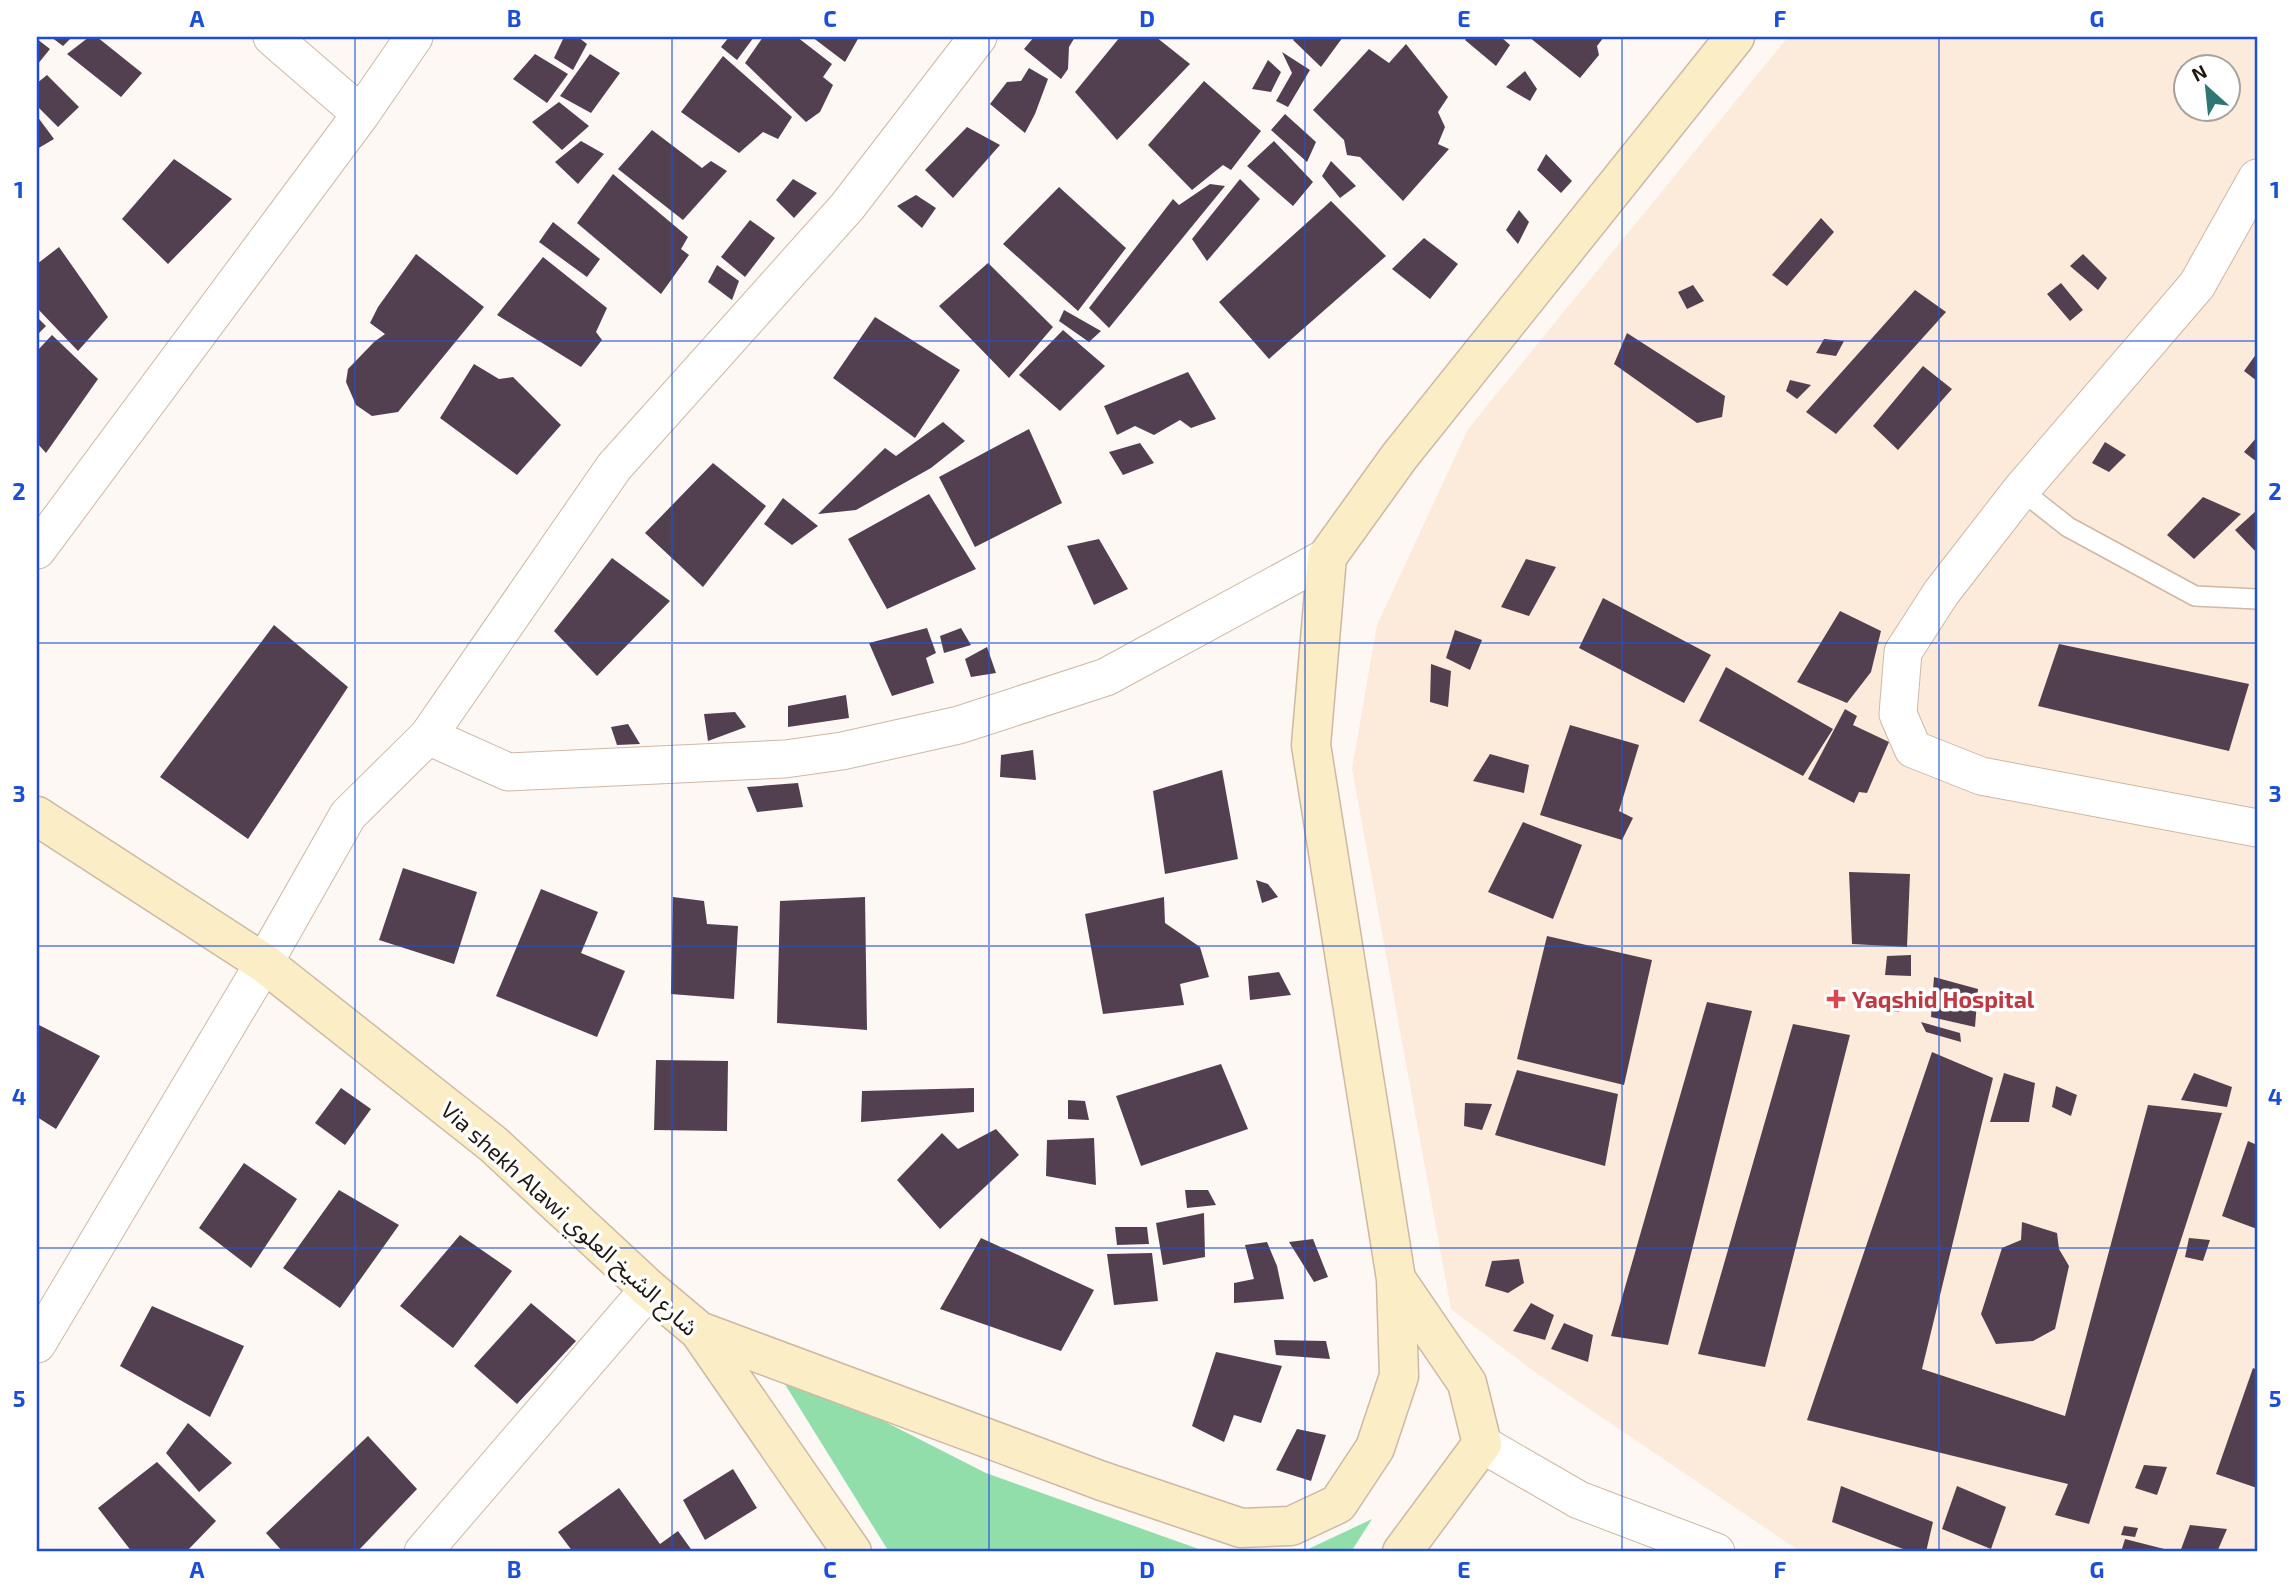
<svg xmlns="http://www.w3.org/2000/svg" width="2294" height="1589" font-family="'Exo 2','Noto Sans Arabic',sans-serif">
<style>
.built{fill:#fcebdb;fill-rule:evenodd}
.green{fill:#91deab}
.building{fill:#524051}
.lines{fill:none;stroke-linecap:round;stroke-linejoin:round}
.lane-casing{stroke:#ceb8a4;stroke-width:22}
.street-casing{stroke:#ceb8a4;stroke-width:39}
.secondary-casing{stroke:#ceb8a4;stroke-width:41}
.lane{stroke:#fff;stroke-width:19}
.street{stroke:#fff;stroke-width:37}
.secondary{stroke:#fbeec7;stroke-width:38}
.grid{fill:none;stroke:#1d4ed8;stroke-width:2;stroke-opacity:0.55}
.health-dot{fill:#e0444e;stroke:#fff;stroke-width:2.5}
.labels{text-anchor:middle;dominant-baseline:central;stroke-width:7;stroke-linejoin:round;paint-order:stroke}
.health-label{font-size:23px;font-weight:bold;fill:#be3a42;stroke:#fff;text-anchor:start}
.street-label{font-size:23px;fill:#201810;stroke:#fff}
.neatline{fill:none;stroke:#1d4ed8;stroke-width:2.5}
.grid-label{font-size:23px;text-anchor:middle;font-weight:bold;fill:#1d4ed8}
</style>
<rect width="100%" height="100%" fill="#fdf8f4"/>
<!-- built -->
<path class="built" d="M1788,37h469v1515h-456l-262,-177 -88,-66 -99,-540 25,-144 91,-196zM2186,66h42v42h-42z"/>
<!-- green -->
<path class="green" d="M773,1365l213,108 221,79h-318z
M1372,1519l-21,33h-49z"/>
<!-- building -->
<path class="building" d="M51,37h21l-9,9z
M89,37h8l45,36 -21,24 -54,-43z
M564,37h14l9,7 -14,26 -19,-12z
M729,37h25l-17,23 -16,-13z
M763,37h34l35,27 -9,13 10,8 -13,27 -14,10 -61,-59z
M812,37h47l-14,25z
M1034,37h41l-6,10 -1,22 -7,10 -37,-30z
M1120,37h36l34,27 -73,76 -42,-48z
M1295,37h48l-22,30 -28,-27z
M1467,37h34l9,8 -14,21 -31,-26z
M1529,37h75l-7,9 2,9 -19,23z
M37,39l13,10 -13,16z
M1406,44l42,53 -10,15 7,15 -7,17 11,5 -46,52 -43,-44 -13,-2 -3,-15 -31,-30 56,-61 20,14z
M1282,52l28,18 -22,37 -12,-6 16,-28z
M535,54l33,20 -21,29 -34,-24z
M590,54l30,19 -29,40 -31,-17z
M723,56l69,61 -14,22 -15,-7 -24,21 -58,-41z
M1268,60l13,12 -10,20 -19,-3z
M1029,68l19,11 -13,35 -10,19 -35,-29 17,-22 14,-1z
M1525,71l12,18 -7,12 -24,-14z
M47,75l32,32 -21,20 -21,-21v-23z
M1204,81l57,50 -30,39 -8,-5 -31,25 -44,-45z
M559,102l30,24 -27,24 -30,-28z
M1285,114l31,28 -9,20 -36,-32z
M37,116l17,23 -17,10z
M967,127l33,18 -47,53 -28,-28z
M652,130l50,38 9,-7 16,10 -44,49 -65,-51z
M581,141l23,13 -26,30 -23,-22z
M1274,141l39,41 -20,24 -46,-40z
M1546,154l26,27 -11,12 -24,-23z
M174,159l58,40 -64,65 -46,-45z
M1331,161l25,25 -16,12 -18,-22z
M613,174l75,63 -7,12 8,6 -28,39 -84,-71z
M793,179l24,14 -23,25 -18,-18z
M1240,179l20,20 -53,62 -15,-22z
M1210,184l15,2 -116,142 -20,-20 84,-109 6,6z
M1059,187l67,61 -48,63 -75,-67z
M916,195l20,13 -14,20 -25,-22z
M1331,201l55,55 -117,103 -50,-57z
M1519,210l10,12 -11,22 -12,-14z
M1821,218l13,14 -47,54 -15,-11z
M750,220l25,18 -30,39 -24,-20z
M553,222l47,37 -13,18 -48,-35z
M1424,238l34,26 -28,35 -38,-30z
M59,247l49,70 -30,34 -41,-43v-44z
M416,254l68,53 -86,105 -26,4 -16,-11 -10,-23 2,-13 26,-27 11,-8 -15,-11 8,-16z
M2083,254l24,24 -9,12 -28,-24z
M543,257l64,51 -11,24 6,8 -21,27 -84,-52z
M988,263l65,64 -44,51 -70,-72z
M717,265l22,16 -7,19 -24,-18z
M2061,283l22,27 -13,11 -23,-27z
M1693,285l11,16 -17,8 -9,-17z
M1915,290l31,22 -110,122 -30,-22z
M1064,310l37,21 -12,11 -30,-21z
M37,317l9,9 -9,9z
M875,317l85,53 -45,68 -82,-60z
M1063,330l42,36 -45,45 -41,-36z
M1627,333l98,63 -3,21 -25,6 -83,-59z
M52,335l46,44 -52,74 -9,-10v-92z
M1824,339l20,2 -8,15 -20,-3z
M2257,353v28l-13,-10z
M474,364l25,15 14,-2 48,48 -44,50 -77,-57z
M1923,366l29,23 -54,61 -25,-24z
M1188,372l28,47 -25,9 -11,-8 -26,15 -19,-9 -18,9 -13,-29z
M1790,380l21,5 -14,14 -11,-8z
M943,422l22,19 -34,27 -75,42 -38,4 67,-66 11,8z
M1029,429l33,74 -87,44 -36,-70z
M2257,437v25l-13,-10z
M2105,442l21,13 -17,17 -17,-9z
M1140,443l14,20 -31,12 -14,-23z
M713,463l53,43 -63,81 -58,-54z
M929,494l47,75 -89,40 -39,-70z
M2203,497l38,17 -47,45 -27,-24z
M783,498l35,28 -26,19 -28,-21z
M2257,510v43l-22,-23z
M1099,539l29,50 -34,16 -27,-59z
M612,558l58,43 -73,75 -43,-45z
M1526,559l30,8 -27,49 -28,-9z
M1603,598l108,57 -27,48 -105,-55z
M1840,611l41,20 -10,41 -24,31 -50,-21z
M274,625l74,62 -100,152 -88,-62z
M927,628l9,25 -10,5 8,25 -42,13 -23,-53z
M961,628l10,17 -27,8 -4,-17z
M1455,630l27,10 -12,30 -24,-12z
M2059,644l190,40 -20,67 -191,-45z
M987,647l9,26 -25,4 -6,-18z
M1431,664l20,7 -3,36 -18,-5z
M1726,667l107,62 -30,47 -104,-55z
M846,695l3,23 -61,9v-21z
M1845,709l12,7 -4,9 36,17 -22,51 -8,-1 -5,11 -46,-24z
M735,712l11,15 -38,14 -4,-27z
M628,724l12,20 -23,1 -6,-18z
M1570,725l69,20 -20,66 14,7 -11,22 -82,-25z
M1033,750l3,30 -36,-3 1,-22z
M1490,754l39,11 -5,28 -51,-12z
M1222,770l16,89 -73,15 -12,-83z
M798,783l5,24 -46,5 -10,-25z
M1523,822l59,23 -29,74 -65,-27z
M403,868l74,24 -23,72 -75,-24z
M1849,872l61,2 -3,73 -55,-3z
M1256,880l12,4 10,13 -16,6z
M541,889l57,23 -17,41 44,18 -28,66 -101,-41z
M673,897l31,4 3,23 31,2 -4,73 -63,-5z
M865,897l2,133 -90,-7 3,-122z
M1164,897l1,26 35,24 9,30 -29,7 4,21 -81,9 -18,-100z
M1547,936l105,24 -28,125 -107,-26z
M1911,955v21l-26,-1 2,-19z
M1279,972l12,23 -41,5 -2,-24z
M1934,977l44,12 -3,38 -44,-10z
M1862,990l36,11 1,11 -33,-4z
M1707,1002l45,9 -84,334 -57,-9z
M1921,1022l39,11 1,9 -35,-10z
M37,1024l63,32 -44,73 -19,-12z
M1793,1024l57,11 -85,332 -67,-13z
M1932,1052l61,26 -71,291 143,47 83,-311 74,8 -133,411 -34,-9 13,-31 -261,-64z
M656,1060l72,1 -1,70 -73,-1z
M1221,1064l27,65 -107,37 -25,-70z
M1517,1070l101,24 -13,72 -110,-31z
M2004,1073l31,10 -6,39h-39z
M2194,1073l38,14 -5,20 -46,-7z
M2056,1086l21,9 -6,21 -19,-9z
M341,1088l30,21 -26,36 -30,-22z
M974,1088v24l-113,10 1,-31z
M1068,1100l17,1 4,19 -21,-1z
M1465,1103l27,1 -10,26 -18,-4z
M996,1129l23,26 -79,74 -43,-49 45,-47 16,16z
M1094,1138l2,47 -50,-9 1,-36z
M2248,1141l9,4v84l-35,-13z
M244,1163l53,36 -46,69 -52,-40z
M339,1190l60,35 -59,83 -57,-40z
M1185,1190h23l8,15 -29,3z
M1204,1213l1,44 -42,8 -7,-42z
M2022,1222l35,11 2,16 10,17 -14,63 -22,12 -37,3 -15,-30 21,-66 19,-8z
M1115,1227h32l2,17 -32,1z
M460,1235l52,36 -59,77 -53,-42z
M981,1238l113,52 -33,61 -121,-42z
M2189,1238l21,2 -7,21 -18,-4z
M1313,1239l15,38 -14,5 -25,-40z
M1267,1242l10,24 7,33 -50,4v-20l20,-4 -9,-34z
M1152,1253l6,48 -44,4 -7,-51z
M1519,1259l5,24 -16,10 -23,-7 7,-25z
M531,1303l45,38 -59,63 -43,-38z
M1531,1303l23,12 -9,25 -32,-9z
M152,1306l92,40 -34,71 -90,-51z
M1564,1323l29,12 -5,27 -37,-13z
M1274,1340l52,1 4,18 -54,-4z
M1216,1352l66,14 -21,57 -27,-8 -10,27 -32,-16z
M2253,1368l4,2v118l-41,-14z
M188,1423l44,40 -33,29 -33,-39z
M1297,1429l29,6 -15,46 -35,-11z
M368,1436l49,53 -60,63h-74l-17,-19z
M157,1462l59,59 -30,31h-54l-34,-44z
M2144,1465l23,2 -10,28 -22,-7z
M733,1469l24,39 -52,32 -22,-40z
M1841,1486l92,36 -7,30h-15l-79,-30z
M1957,1486l49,21 -15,42 -49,-20z
M619,1488l41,56 18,-13 15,21h-120l-15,-20z
M2190,1525l37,4 -10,23h-37z
M2124,1526l14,2 -3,9 -14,-2z
M2125,1539l47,12v1h-51z"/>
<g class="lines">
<!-- lane casing -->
<g class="lane-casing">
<path id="lane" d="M2021,490l47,37 127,69 62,3"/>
</g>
<!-- street casing -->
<g class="street-casing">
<path id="street" d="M272,37l89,77
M2257,178l-60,107 -176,205 -80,103 -38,59 -5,62 15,35 68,27 276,52
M37,550l324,-436 53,-77
M428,736l80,36 277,-13 57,-8 117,-26 147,-48 221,-120
M37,1344l227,-381 84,-148 80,-79 186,-269 233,-260 131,-170
M1482,1444l97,56 137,52
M423,1552l226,-263"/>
</g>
<!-- secondary casing -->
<g class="secondary-casing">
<path id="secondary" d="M37,816l227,147 229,181 156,145 50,42 153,221
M699,1331l403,150 139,47 50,-2 47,-22 37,-56 24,-72 -3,-97
M1402,1552l80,-108 -15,-61 -71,-104 -85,-534 16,-188 72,-100 336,-420"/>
</g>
<!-- lane -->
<use href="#lane" class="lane"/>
<!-- street -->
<use href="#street" class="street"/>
<!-- secondary -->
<use href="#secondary" class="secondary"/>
</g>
<!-- grid -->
<path class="grid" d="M355,37v1515M672,37v1515M989,37v1515M1305,37v1515M1622,37v1515M1939,37v1515M37,341h2220M37,643h2220M37,946h2220M37,1248h2220"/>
<!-- markers -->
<path class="health-dot" d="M1832.5 988.5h7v7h7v7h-7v7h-7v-7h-7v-7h7z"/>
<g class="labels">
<!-- health labels -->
<g class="health-label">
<text x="1852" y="999">Yaqshid Hospital</text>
</g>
<!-- street labels -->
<g class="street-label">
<text transform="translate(570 1218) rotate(42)">Via shekh Alawi شارع الشيخ العلوي</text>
</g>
</g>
<!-- border -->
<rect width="2294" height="1589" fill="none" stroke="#ffffff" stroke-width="77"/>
<!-- north arrow -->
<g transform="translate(2207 88) rotate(333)"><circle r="33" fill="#ffffff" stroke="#a6a39f" stroke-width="2"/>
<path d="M0-5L12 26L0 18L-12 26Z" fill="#2f7772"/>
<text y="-10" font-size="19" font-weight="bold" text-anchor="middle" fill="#201810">N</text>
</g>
<rect x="38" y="38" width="2218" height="1512" class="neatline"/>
<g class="grid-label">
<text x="197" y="27">A</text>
<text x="514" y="27">B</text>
<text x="830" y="27">C</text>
<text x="1147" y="27">D</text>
<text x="1464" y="27">E</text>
<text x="1780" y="27">F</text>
<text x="2097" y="27">G</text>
<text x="19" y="198">1</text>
<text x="2275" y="198">1</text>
<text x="19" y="500">2</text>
<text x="2275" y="500">2</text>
<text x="19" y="802">3</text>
<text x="2275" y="802">3</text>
<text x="19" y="1105">4</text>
<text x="2275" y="1105">4</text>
<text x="19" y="1407">5</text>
<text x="2275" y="1407">5</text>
<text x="197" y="1578">A</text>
<text x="514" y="1578">B</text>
<text x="830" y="1578">C</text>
<text x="1147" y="1578">D</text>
<text x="1464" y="1578">E</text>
<text x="1780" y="1578">F</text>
<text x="2097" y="1578">G</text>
</g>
</svg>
